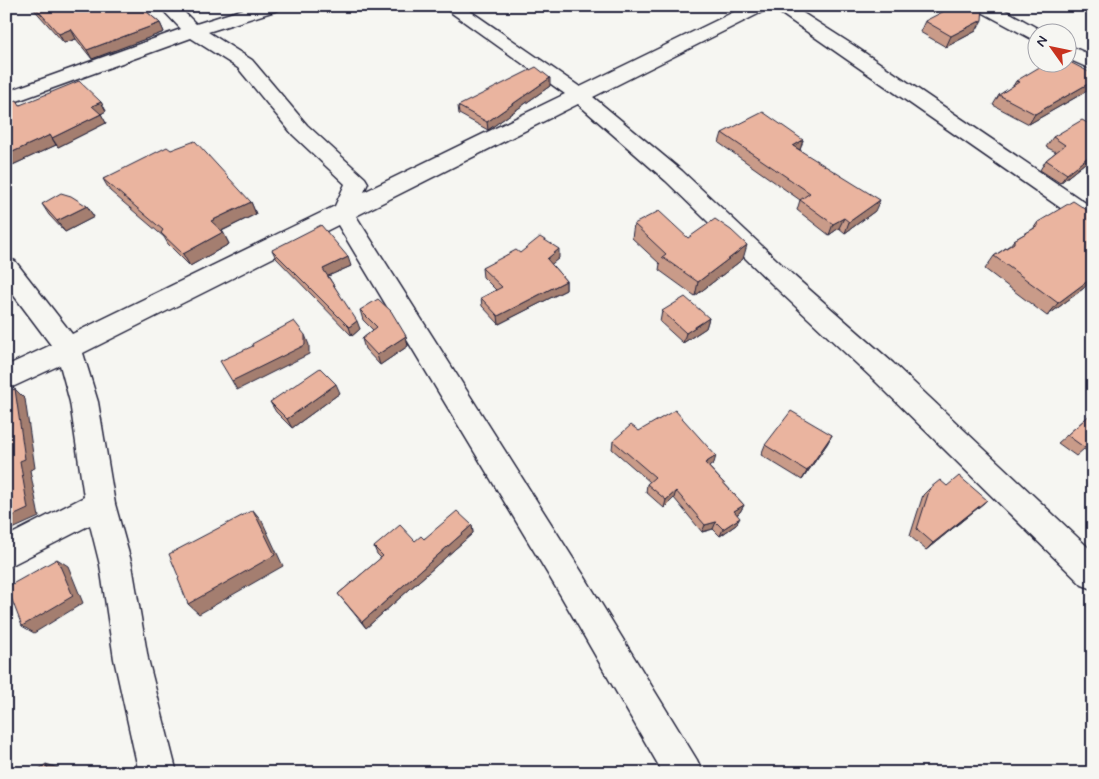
<svg xmlns="http://www.w3.org/2000/svg" width="1099" height="779" font-family="Mynerve,sans-serif">
<style>
.lines{fill:none;stroke-linecap:round;stroke-linejoin:round}
.minor-casing{stroke:#22223b;stroke-width:3}
.minor{fill:#f6f6f2;fill-rule:evenodd}
.wall{fill:#c99b89;stroke:#22223b}
.shaded-wall{fill:#a47e6f;stroke:#22223b}
.building{fill:#eab49f;stroke:#22223b}
</style>
<rect width="100%" height="100%" fill="#f6f6f2"/>
<filter id="ink" filterUnits="userSpaceOnUse"><feTurbulence type="fractalNoise" baseFrequency=".02" numOctaves="2"/><feDisplacementMap in="SourceGraphic" scale="10" xChannelSelector="R" yChannelSelector="G"/><feConvolveMatrix kernelMatrix="1 2 1 2 8 2 1 2 1" color-interpolation-filters="sRGB"/></filter>
<g filter="url(#ink)">
<g class="lines">
<!-- minor casing -->
<g class="minor-casing">
<path id="minor" d="M159,6h19l18,18 57,-18h28l-3,4 -70,22 44,28 55,65 58,53 3,5 -4,9 201,-98 -123,-88h21l117,81 166,-81h23l-3,4 -173,87 89,74 112,105 99,87 200,189v37l-11,-4 -209,-206 -97,-91 -110,-107 -88,-77 -222,112 227,358 114,186 6,13h-40l-102,-177 -223,-371 -255,128 15,49 17,102 17,61 16,94 29,114h-38l-25,-114 -14,-94 -10,-40 -84,43v-31l78,-40 -14,-95 -10,-37 -54,25v-24l45,-21 -45,-60v-27l9,3 57,73 263,-128 10,-22 -52,-49 -55,-67 -47,-30 -185,67v-13l175,-63z
M770,6h22l64,41 237,161v19l-8,-2z
M975,6h23l46,26h-8v7l-6,-1 -52,-28z
M1066,44l27,12v14l-27,-12z"/>
</g>
<!-- minor -->
<use href="#minor" class="minor"/>
</g>
<!-- wall -->
<path class="wall" d="M31,6h109l20,17 4,9 -72,27 -16,-20 -12,4z
M925,21l51,10 -30,16 -26,-15z
M1016,81l76,7 -63,36 -36,-19 6,-10 14,-9z
M550,86l-62,44 -29,-16 -1,-8z
M101,102l5,9 -5,3 5,9 -48,24 -2,-2 -50,23v-64l14,1z
M1093,126l-8,37 -25,20 -20,-13 6,-10 10,-8 -10,-5 7,-10z
M722,133l81,7 -3,10 75,61 -30,22 -6,-5 -10,7 -32,-25 3,-10 -81,-57z
M171,150l80,52 5,12 -34,17 1,1 6,12 -39,22 -22,-22 -4,-7 -54,-46 -7,-12z
M42,204l45,2 7,11 -29,15 -16,-17z
M1038,222l46,66 -37,28 -62,-47 9,-13 16,-11 4,-5 19,-11z
M634,224l54,14 55,21 -48,37 -36,-26 1,-6 -28,-26z
M272,250l79,16 -23,10 32,53 -8,7 -76,-78z
M520,253l39,5 -8,6 15,17v9l-67,34 -17,-18 -1,-8 15,-8 -13,-13 -1,-9z
M360,310l46,26 2,10 -28,19 -15,-16 -3,-10 11,-9 -10,-10z
M662,311l47,7 -3,10 -23,15 -23,-21z
M340,393l-48,35 -16,-16 -6,-10z
M1093,412v44l-9,-7 -8,7 -18,-13z
M639,431l75,32 -5,4 35,38 -4,7 -3,3 -1,10 -16,11 -7,-7 -11,3 -28,-34 -10,10 -18,-16 1,-8 3,-2 -38,-33 1,-8z
M832,435l-5,9 -25,36 -41,-25 4,-10z
M947,486l40,14 -8,7 -53,43 -16,-14 13,-41 7,-7z
M472,525l1,8 -107,95 -23,-28 -5,-6 43,-36 -4,-4 -3,-7 41,-6z"/>
<!-- shaded-wall -->
<path class="shaded-wall" d="M982,20l-6,11 -30,16 5,-11z
M160,23l4,9 -72,27 -5,-9z
M71,29l5,10 -12,4 -5,-9z
M550,78v8l-62,44 -1,-8z
M1093,81l-1,7 -63,36 6,-10z
M101,102l5,9 -9,5 -5,-10z
M101,114l5,9 -48,24 -6,-9z
M50,135l6,10 -50,23v-13z
M803,140l-3,10 -7,-4z
M1093,153v5l-8,5 -25,20 7,-9z
M880,200l-5,11 -30,22 4,-11z
M251,202l5,12 -39,19 -6,-12z
M87,206l7,11 -29,15 -8,-11z
M844,218l-5,10 -10,7 4,-11z
M223,232l6,12 -39,22 -7,-12z
M747,245l-4,14 -48,37 3,-14z
M559,249v9l-12,10v-9z
M348,257l3,9 -25,11 -3,-8z
M1093,277v1l-9,10 -37,28 11,-13z
M566,281v9l-67,34 -1,-8z
M709,318l-3,10 -23,15 3,-10z
M357,321l3,8 -8,7 -3,-9z
M305,335l4,10v9l-72,36 -5,-9z
M406,336l2,10 -28,19 -3,-10z
M336,384l4,9 -48,35 -5,-9z
M15,389l10,10 10,69 -5,2 9,47 -33,15v-13z
M832,435l-5,9 -25,36 5,-9z
M716,456l-2,7 -12,8 3,-8z
M676,491l-2,7 -10,10 2,-8z
M987,500l-8,7 -53,43 7,-7z
M744,505l-4,7 -9,7 3,-8z
M253,510l9,11 21,45 -84,48 -11,-10z
M740,518l-4,7 -16,11 3,-7z
M716,522l-3,7 -11,3 3,-7z
M472,525l1,8 -107,95 -4,-6z
M57,559l11,7 15,37 -49,30 -12,-7z
M46,764l12,4 2,5h-11z"/>
<!-- building -->
<path class="building" d="M34,6h106l20,17 -73,27 -16,-21 -12,5z
M954,6h29l-1,14 -31,16 -26,-15z
M1066,60l27,14v7l-58,33 -36,-19 20,-13 -3,-1 32,-19h18z
M536,67l14,11 -63,44 -29,-16z
M79,81l22,21 -9,4 9,8 -49,24 -2,-3 -44,20v-51l11,-4 3,5z
M763,112l40,28 -10,6 87,54 -31,22 -5,-4 -11,6 -33,-24 10,-7 -88,-60z
M1082,120l11,6v27l-26,21 -21,-14 19,-15 -12,-8z
M195,141l56,61 -40,19 12,11 -40,22 -22,-21 2,-3 -60,-51 64,-32 4,3z
M61,193l10,3 16,10 -30,15 -15,-17z
M1073,201l20,13v53l-4,3 4,3v4l-35,26 -64,-47 20,-13v-3l24,-14v-4z
M659,211l29,27 27,-19 16,11 16,15 -49,37 -36,-25 4,-3 -32,-30z
M321,225l27,32 -25,12 34,52 -8,6 -77,-77z
M540,237l19,12 -12,10 19,22 -68,35 -17,-18 21,-11 -20,-19 34,-18 4,3z
M685,297l24,21 -23,15 -24,-22z
M378,299l13,12 15,25 -29,19 -15,-16 15,-12 -17,-17z
M294,321l11,14v10l-73,36 -12,-20 33,-15 -1,-2z
M320,368l16,16 -49,35 -17,-17z
M15,389l10,70 -5,2 8,48 -22,10v-127z
M675,410l41,46 -11,7 39,42 -10,6 6,7 -17,11 -7,-7 -11,3 -29,-34 -10,9 -19,-16 8,-7 -42,-36 18,-16 8,6z
M791,411l41,24 -25,36 -42,-26z
M1093,412v29l-8,7 -18,-13z
M959,476l28,24 -54,43 -16,-14 13,-41 10,-8 7,6z
M253,510l22,45 -87,49 -10,-25 1,-1 -10,-24z
M457,511l15,14 -110,97 -24,-28 45,-38 -9,-9 26,-22 15,16 6,-5 3,3z
M57,559l16,37 -51,30 -15,-39z
M46,764l3,9h-15z"/>
</g>
<!-- margin -->
<rect width="1099" height="779" fill="none" stroke="#f6f6f2" stroke-width="25"/>
<rect x="12" y="12" width="1074" height="754" fill="none" stroke="#22223b" stroke-width="2" filter="url(#ink)"/>
<!-- north arrow -->
<g transform="translate(1052 48) rotate(303)"><circle r="24" fill="#f6f6f2" stroke="#a1a1a9"/>
<path d="M0-4L9 19L0 12L-9 19Z" fill="#c8321e"/>
<text y="-8" font-size="14" font-weight="bold" text-anchor="middle" fill="#22223b">N</text>
</g>
</svg>
